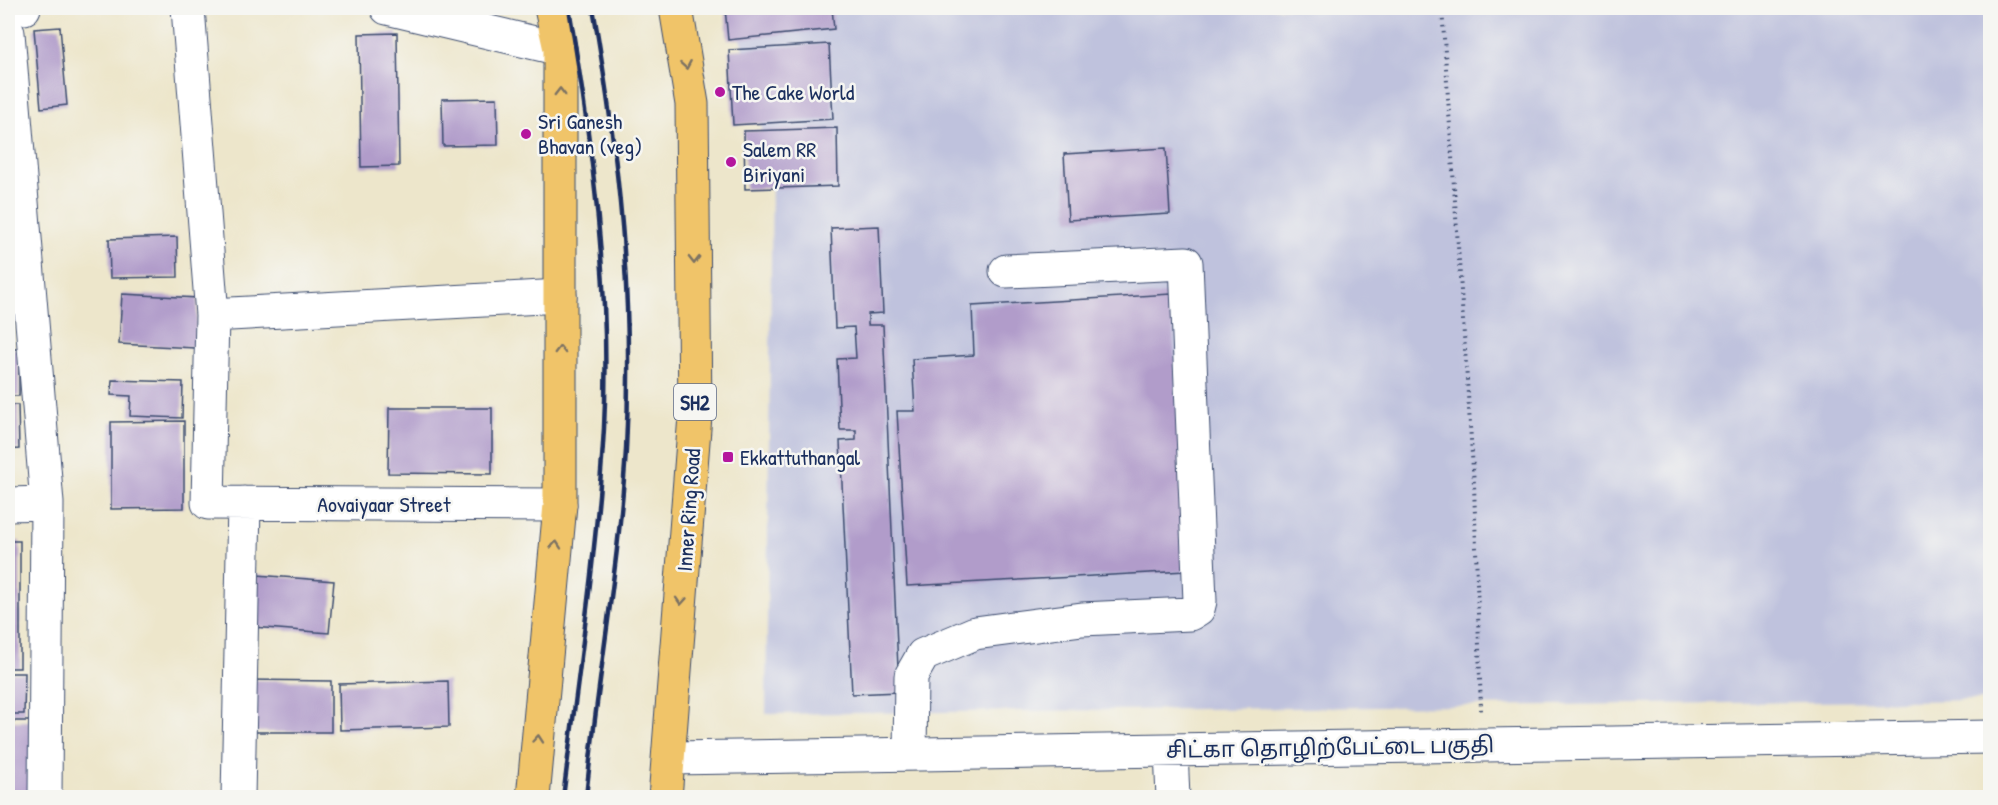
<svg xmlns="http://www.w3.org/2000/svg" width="1998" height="805" font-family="'Patrick Hand','Noto Sans Tamil',sans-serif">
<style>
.industrial{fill:#bfc2dd}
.building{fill:#b19cca}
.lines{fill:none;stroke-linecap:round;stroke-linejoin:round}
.minor-casing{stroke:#3a4a6e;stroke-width:35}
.major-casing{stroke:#3a4a6e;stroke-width:35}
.path{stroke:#3a4a6e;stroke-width:4;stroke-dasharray:1.5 4.5;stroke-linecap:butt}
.minor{stroke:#fff;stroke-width:33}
.major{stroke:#f0c469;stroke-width:33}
.rail{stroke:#1b2f5e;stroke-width:4.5}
.oneway{stroke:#7b7263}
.poi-dot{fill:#b5179e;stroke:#f6f6f2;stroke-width:2}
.labels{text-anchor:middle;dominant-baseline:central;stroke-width:5;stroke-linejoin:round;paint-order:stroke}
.shield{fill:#f6f6f2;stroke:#5d6b8a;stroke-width:1.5}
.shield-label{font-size:21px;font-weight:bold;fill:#1b2f5e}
.poi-label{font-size:22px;fill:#1b2f5e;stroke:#f6f6f2;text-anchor:start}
.street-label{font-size:22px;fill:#1b2f5e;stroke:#f6f6f2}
</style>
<rect width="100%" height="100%" fill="#f6f6f2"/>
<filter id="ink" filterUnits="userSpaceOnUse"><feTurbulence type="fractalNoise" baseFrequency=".0167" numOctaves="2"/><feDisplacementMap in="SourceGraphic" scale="12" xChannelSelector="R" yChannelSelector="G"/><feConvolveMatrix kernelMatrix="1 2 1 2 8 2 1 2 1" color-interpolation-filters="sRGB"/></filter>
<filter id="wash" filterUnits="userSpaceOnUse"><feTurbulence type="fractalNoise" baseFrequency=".008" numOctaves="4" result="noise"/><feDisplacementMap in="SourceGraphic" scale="24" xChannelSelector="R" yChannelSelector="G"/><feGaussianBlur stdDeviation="1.35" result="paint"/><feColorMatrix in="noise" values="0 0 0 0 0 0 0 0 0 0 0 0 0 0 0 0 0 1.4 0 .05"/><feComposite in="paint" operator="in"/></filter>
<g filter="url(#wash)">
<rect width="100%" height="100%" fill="#ede6cb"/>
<!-- industrial -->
<path class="industrial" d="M734,8h1256v692l-1224,14 6,-541z"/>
<g id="blocks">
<!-- building -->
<path class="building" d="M725,8h107l2,21 -106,11z
M60,27l7,78 -26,3 -7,-79z
M397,33l2,133 -38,1 -2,-133z
M829,44l4,75 -100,6 -4,-75z
M497,98l1,47 -55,1 -1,-47z
M837,128l1,58 -93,3 -1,-58z
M1166,148l4,66 -102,6 -4,-66z
M8,221l9,93 -9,1z
M879,226l4,87 -15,1v11h15l16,367 -47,2 -12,-253 16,-1v-10h-16l-3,-71 19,-1 -2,-31 -19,1 -4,-100z
M177,237l1,40 -68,1 -1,-39z
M122,294l76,4 -3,50 -76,-4z
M1171,294l15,277 -279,15 -10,-175h18l-3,-52 62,-4 -2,-49z
M8,349h11v47h-11z
M112,380l71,2 -1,36 -52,-2 1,-20 -20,-1z
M8,405h10l1,44 -11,1z
M389,408h103v66l-104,-1z
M184,421v87l-73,1v-87z
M8,541h12v127h-12z
M257,575l77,6 -5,52 -76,-6z
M8,673h17l-1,41h-16z
M245,680l86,1v51h-86z
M448,681l1,46 -109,3 -1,-46z
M8,721h27l-1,77h-26z"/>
</g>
</g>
<g filter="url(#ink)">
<use href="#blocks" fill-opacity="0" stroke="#3a4a6e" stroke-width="1.5"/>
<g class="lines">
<!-- minor casing -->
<g class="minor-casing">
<path id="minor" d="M188,8l24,307 -4,188 352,2
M387,8l173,41
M8,9l16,-1
M8,33l39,470 -2,295
M212,315l348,-19
M8,504l39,-1
M1171,750l2,48
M910,754l1,-78 12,-21 52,-22 107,-14 108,-5 8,-5 2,-8 -14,-338 -180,8
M670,758l1320,-21
M238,798l6,-295"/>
</g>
<!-- major casing -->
<g class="major-casing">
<path id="major" d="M533,798l27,-293v-456l-9,-41
M665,798l30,-382 -3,-312 -16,-96"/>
</g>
<!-- path -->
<path class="path" d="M1442,8l32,476 7,227"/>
<!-- minor -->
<use href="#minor" class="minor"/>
<!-- major -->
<use href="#major" class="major"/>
<!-- rail -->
<path class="rail" d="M563,798c15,-123 34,-247 41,-370 7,-139 -12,-284 -35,-420
M586,798c11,-116 33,-232 40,-348 8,-153 -7,-293 -33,-442"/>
</g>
<!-- one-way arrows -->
<defs><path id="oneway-chevron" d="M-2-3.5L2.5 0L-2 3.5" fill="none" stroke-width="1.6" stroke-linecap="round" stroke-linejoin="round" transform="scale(1.5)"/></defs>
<g class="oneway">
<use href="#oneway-chevron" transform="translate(686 65) rotate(80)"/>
<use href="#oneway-chevron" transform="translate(560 92) rotate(-90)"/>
<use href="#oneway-chevron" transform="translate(694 260) rotate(90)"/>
<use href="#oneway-chevron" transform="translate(560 350) rotate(-90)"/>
<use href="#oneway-chevron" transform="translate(556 545) rotate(-85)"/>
<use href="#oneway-chevron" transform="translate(681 601) rotate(94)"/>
<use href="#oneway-chevron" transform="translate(538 739) rotate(-85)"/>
</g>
</g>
<!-- markers -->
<g class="poi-dot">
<circle cx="720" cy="92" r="6"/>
<circle cx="526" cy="134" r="6"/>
<circle cx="731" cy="162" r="6"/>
<rect x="722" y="451" width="12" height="12" rx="3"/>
</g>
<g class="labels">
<!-- shield labels -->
<rect class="shield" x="674" y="384" width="42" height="36" rx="4.5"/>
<g class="shield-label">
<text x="695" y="402">SH2</text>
</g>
<!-- poi labels -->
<g class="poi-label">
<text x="732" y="92">The Cake World</text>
<text x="538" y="121">Sri Ganesh<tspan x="538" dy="25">Bhavan (veg)</tspan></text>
<text x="743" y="149">Salem RR<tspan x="743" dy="25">Biriyani</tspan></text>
<text x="740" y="457">Ekkattuthangal</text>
</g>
<!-- street labels -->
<g class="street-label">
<text x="384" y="504">Aovaiyaar Street</text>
<text transform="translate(688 510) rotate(-86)">Inner Ring Road</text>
<text transform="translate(1330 747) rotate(-1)">சிட்கா தொழிற்பேட்டை பகுதி</text>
</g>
</g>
<!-- margin -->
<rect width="1998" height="805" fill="none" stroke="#f6f6f2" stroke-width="30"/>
</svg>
